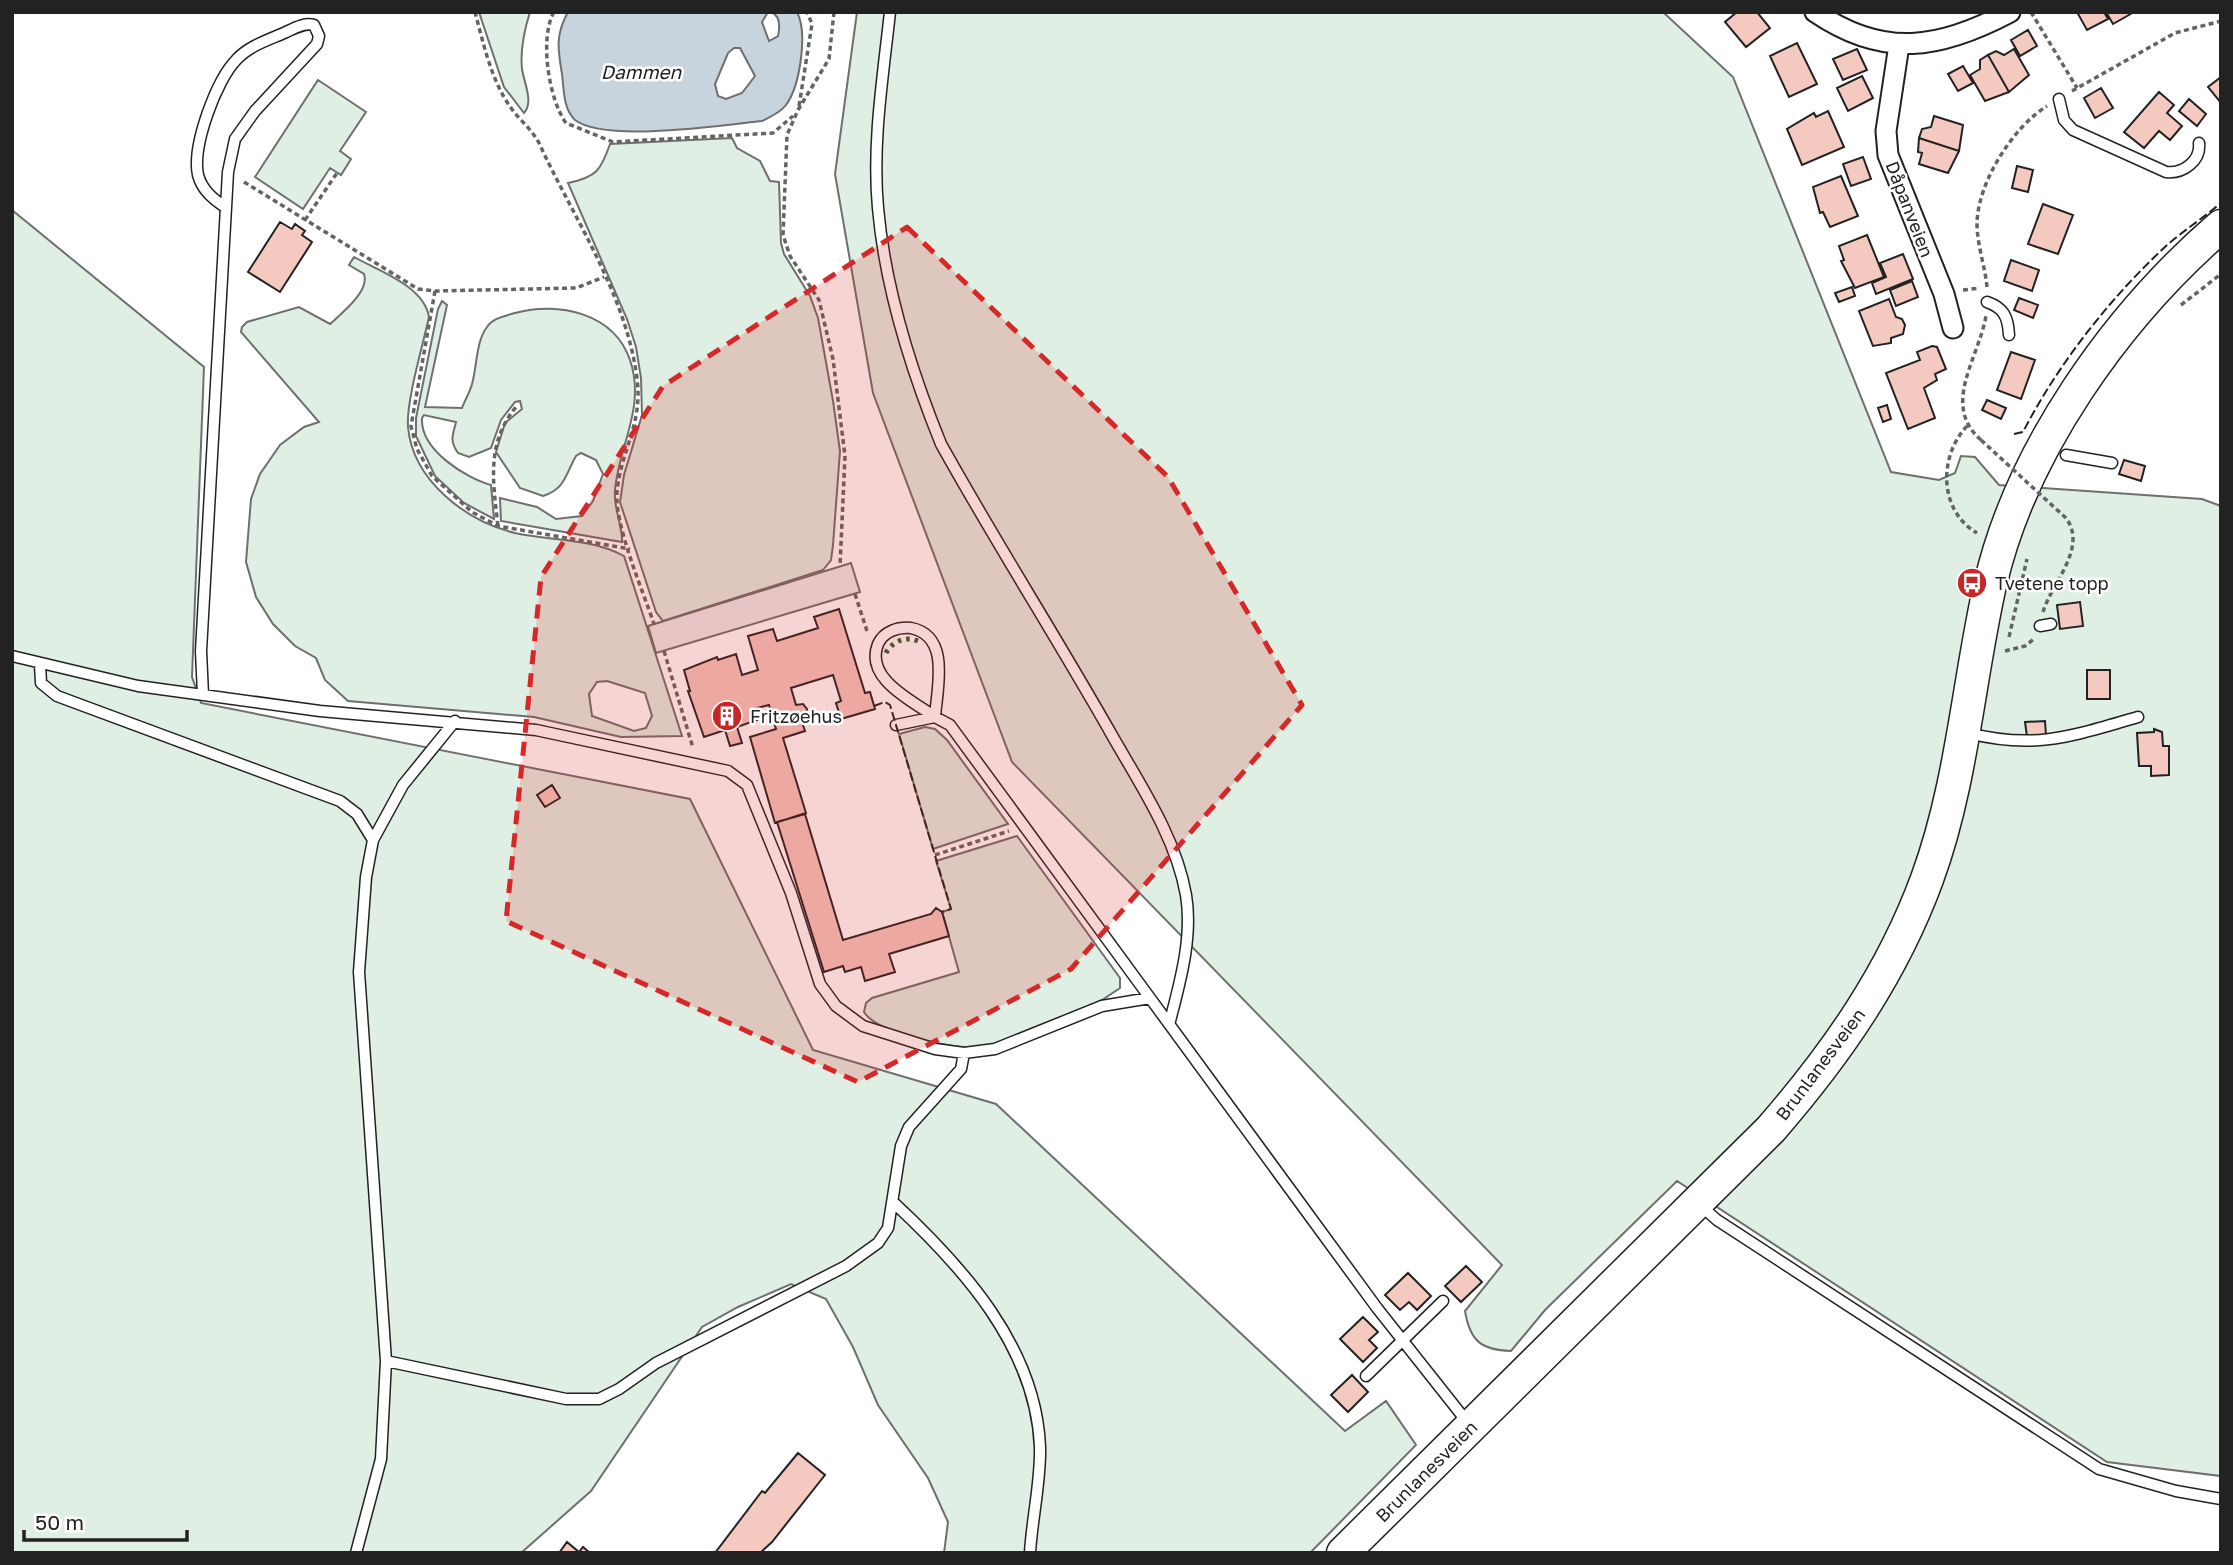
<svg xmlns="http://www.w3.org/2000/svg" width="2233" height="1565" font-family="'Golos Text',sans-serif">
<style>
.green{fill:#e0efe3;stroke:#6f6f6f;stroke-width:2;fill-rule:evenodd}
.parking{fill:#ededed;stroke:#6f6f6f;stroke-width:2}
.water{fill:#c7d3dd;stroke:#6f6f6f;stroke-width:2;fill-rule:evenodd}
.building{fill:#f3c9c0;stroke:#222;stroke-width:2}
.lines{fill:none;stroke-linecap:round;stroke-linejoin:round}
.lane-casing{stroke:#222;stroke-width:13}
.street-casing{stroke:#222;stroke-width:23}
.primary-casing{stroke:#222;stroke-width:35}
.path{stroke:#646464;stroke-width:3.5;stroke-dasharray:5 3.5;stroke-linecap:butt}
.lane{stroke:#fff;stroke-width:10}
.street{stroke:#fff;stroke-width:19}
.primary{stroke:#fff;stroke-width:32}
.path-bridge{stroke:#646464;stroke-width:3.5;stroke-dasharray:5 3.5;stroke-linecap:butt}
.hedge{stroke:#2f5e38;stroke-width:5;stroke-dasharray:3.5 5;stroke-linecap:butt}
.fence{stroke:#222;stroke-width:2;stroke-dasharray:9 3.5;stroke-linecap:butt}
.marked{fill:#d62828;fill-opacity:0.2;stroke:#d62828;stroke-width:5;stroke-dasharray:14 9;stroke-linejoin:round}
.labels{text-anchor:middle;dominant-baseline:central;stroke-width:5;stroke-linejoin:round;paint-order:stroke}
.street-label{font-size:18px;fill:#222;stroke:#fff}
.poi-label{font-size:18px;fill:#222;stroke:#fff;text-anchor:start}
.water-label{font-size:19px;font-style:italic;fill:#222;stroke:#fff}
</style>
<rect width="100%" height="100%" fill="#fff"/>
<!-- green -->
<path class="green" d="M479,12h51c-6,19 -10,38 -8,57 2,14 12,33 2,44l-20,-26z
M857,12h806l70,65 158,395 48,8 16,-7 6,-17 14,1 24,28 203,14 19,7v970l-114,-14 -430,-281 -132,129 -34,41c-30,-1 -41,-10 -46,-40l37,-46 -490,-503 -139,-369 -38,-219z
M318,80l48,32 -26,39 11,8 -10,16 -11,-7 -27,41 -48,-32z
M732,138l5,10 23,13 10,20 9,1 2,61 3,11 26,42 8,22 15,83 7,50 -7,94 -2,15 -8,10 -160,51 -7,-9 -36,-110 4,-27 18,-60 -1,-37 -5,-31 -9,-28 -59,-136c29,-6 33,-13 42,-39z
M12,210l192,157 -12,310 9,26 489,96 123,251 183,54 349,327 41,-30 30,44 -106,108h-366l4,-31 -20,-44 -50,-73 -25,-58 -27,-48 -35,-15 -53,23 -36,20 -111,164 -70,62h-509z
M354,257c25,14 70,29 75,60 -6,28 -23,84 -21,110 5,54 58,94 107,106 36,8 77,5 109,23l58,180 -61,1 -87,-20 -186,-16 -23,-21 -9,-22 -21,-12 -22,-22 -17,-27 -10,-35 5,-63 9,-25 20,-29 24,-18 15,-5 -78,-90 1,-5 5,-5 52,-15 31,17c12,-11 40,-33 34,-50l-15,-9zM607,681l38,12 7,23 -6,12 -12,3 -42,-15 -3,-22 8,-12z
M442,301l5,4 -22,102 37,1c3,-8 8,-16 10,-24 5,-17 4,-43 15,-57 6,-9 18,-11 28,-14 43,-12 99,0 115,47 16,47 -11,85 -15,130 -2,18 8,36 7,52l-121,-21 -1,-23 37,9 19,12 26,-3 11,-15 10,-27 -7,-14 -15,-7 -5,3c-11,19 -10,32 -33,40l-23,-8 -24,-36 9,-29 17,-14 -2,-8 -5,1 -14,18 -10,28 -22,9 -11,-4c-9,-13 -5,-18 -2,-31l-32,-7 -2,3c-2,32 44,60 69,67l3,34 -30,-16 -29,-27 -19,-40v-18l22,-109z
M925,727l10,2 12,11 61,84 -75,25 -34,-115z
M1017,836l103,142v10l-18,12 -105,44c-11,1 -23,4 -34,3 -23,-2 -87,-15 -99,-35l2,-9 6,-5 87,-26 -17,-60 9,-3 -15,-48z"/>
<!-- parking -->
<path class="parking" d="M851,563l9,29 -204,61 -8,-27z"/>
<!-- water -->
<path class="water" d="M568,12h200l-6,10 7,19 9,-5c2,-9 3,-20 -7,-24h26c11,21 3,74 -11,93 -6,8 -16,12 -24,16 -38,4 -157,22 -187,-1 -12,-11 -11,-31 -13,-46 -4,-24 -7,-39 6,-62zM734,48h6l15,28 -13,17 -16,6 -8,-3 -3,-12 13,-31z"/>
<!-- building -->
<path class="building" d="M1737,12h20l13,16 -24,19 -21,-25z
M2077,12h27l4,7 -21,11z
M2106,12h28l-21,12z
M2028,30l9,16 -17,10 -9,-16z
M1797,43l20,41 -28,13 -19,-41z
M1857,49l10,21 -24,10 -10,-21z
M2014,49l15,26 -20,17 -21,-37 8,-4 8,4z
M1988,55l21,37 -24,9 -15,-26 10,-6v-9z
M1963,66l10,17 -15,8 -10,-17z
M1862,76l11,22 -25,13 -11,-23z
M2221,77v26l-13,-16z
M2101,88l12,20 -18,10 -11,-20z
M2159,92l15,13 -7,8 15,13 -12,14 -11,-9 -15,17 -20,-16z
M2189,99l17,15 -9,12 -18,-15z
M1828,111l16,36 -42,18 -15,-36 27,-16 2,4z
M1934,116l29,9 -4,26 -40,-13 3,-9 9,-2z
M1919,138l40,13 -11,22 -29,-9 3,-11 -4,-1z
M1863,157l8,22 -20,7 -8,-22z
M2017,166l16,4 -5,22 -16,-4z
M1841,176l17,40 -28,11 -7,-15 -3,1 -7,-26z
M2043,204l30,11 -15,39 -30,-10z
M280,222l12,7 3,-5 10,7 -3,4 10,7 -32,50 -32,-20z
M1867,235l17,42 -29,11 -14,-27 3,-1 -5,-14z
M1903,254l10,25 -37,15 -4,-11 14,-6 -6,-14z
M2011,260l28,10 -7,21 -28,-10z
M1912,281l6,16 -22,9 -6,-16z
M1852,287l3,9 -16,6 -4,-9z
M2019,298l19,7 -5,13 -19,-8z
M1889,299l7,18 6,2 3,6 -2,9 -12,4v5l-18,3 -14,-35z
M1932,346l5,1 9,22 -11,5 2,6 -13,8 11,30 -27,11 -22,-56 34,-13 -3,-8z
M2011,352l24,8 -14,39 -24,-9z
M1987,400l19,8 -5,11 -19,-9z
M1887,405l4,14 -8,3 -5,-14z
M2124,460l21,6 -4,15 -22,-7z
M2080,602l3,24 -23,3 -3,-24z
M839,609l26,84 5,-1 5,17 -34,10 -5,-16 5,-2 -8,-26 -42,13 5,17 7,-1 4,5 -1,6 -5,4 4,12 -22,7 23,75 -31,10 -25,-86 26,-8 -7,-24 -16,4 4,11 -20,7 5,16 -12,3 -5,-16 -21,7 -16,-46h2l-6,-21 33,-13 1,3 18,-6 6,21 16,-5 -10,-34 25,-7 4,12 41,-13 -4,-11z
M2087,670h23v29h-23z
M2045,721l1,14 -19,2 -2,-15z
M2154,729l8,3 1,14h6v29l-18,1v-10h-12l-2,-33 17,-1z
M552,785l8,13 -15,9 -8,-12z
M805,814l38,126 88,-26 5,-6 6,4 7,24 -60,18 6,18 -30,9 -4,-14 -16,5 -2,-6 -19,6 -47,-150z
M1466,1266l16,16 -21,20 -16,-16z
M1408,1273l23,23 -14,14 -8,-8 -9,8 -15,-15z
M1363,1317l15,15 -9,8 8,8 -14,14 -23,-23z
M1352,1375l16,17 -20,20 -17,-17z
M798,1453l27,22 -53,67 -12,11h-45l47,-62 3,2z
M567,1542l12,10 4,-5 7,6h-31z"/>
<g class="lines">
<!-- lane casing -->
<g class="lane-casing">
<path id="lane" d="M890,12c-7,65 -18,131 -12,196 7,80 33,162 63,236 55,99 116,194 172,293 28,49 63,101 73,158 7,42 -6,87 -16,126
M2059,99l5,21 9,10 93,42c17,2 35,-11 33,-29
M1987,302c17,6 21,15 22,33
M2066,455l46,8
M2040,626l11,-2
M911,628c40,8 26,60 24,89 -22,-16 -71,-38 -57,-73 6,-13 20,-17 33,-16z
M12,656l126,30 182,25 216,19 192,41 19,14 44,108 29,91 16,22 27,20 72,23 29,4 31,-4 107,-43 48,-8 227,310 91,115
M40,665l1,18 16,13 283,105 17,13 16,26
M203,695l-2,-44 27,-479 7,-33 20,-28 62,-67 2,-8 -5,-11c-10,-3 -21,4 -30,8 -16,7 -35,13 -47,26 -21,21 -45,87 -39,116 4,15 15,24 27,32
M896,725l39,-8 15,8 200,273
M1968,733c68,17 104,3 170,-16
M893,1202c69,64 143,145 147,245 1,34 -8,71 -10,106
M1700,1205l17,15 382,249 77,22 45,8
M386,1361l180,38h33l20,-10 37,-26 190,-97 32,-23 10,-15 13,-82 8,-19 52,-58 3,-16
M1366,1376l77,-75
M356,1553l25,-94 5,-98 -27,-389 7,-95 7,-37 30,-55 52,-64"/>
</g>
<!-- street casing -->
<g class="street-casing">
<path id="street" d="M1815,12c69,47 125,37 195,0
M1899,45l-13,86 2,24 56,139 9,34"/>
</g>
<!-- primary casing -->
<g class="primary-casing">
<path id="primary" d="M1343,1553l428,-424c66,-76 121,-155 156,-250 35,-95 41,-196 63,-294 31,-135 127,-269 231,-359"/>
</g>
<!-- path -->
<path class="path" d="M475,12c8,30 16,67 34,93 9,14 22,23 30,38 35,76 87,151 98,235 6,47 -16,71 -20,114 -3,32 26,99 37,132
M554,12c-15,26 -5,88 12,111l47,19 160,-9 20,-17
M834,12l-5,47 -31,51 -11,25 -4,100 7,21 29,44 14,59 12,97 -5,110
M2031,12l46,76
M2072,91l103,-58 46,-12
M799,106l13,-82 -5,-12
M244,182l174,107 17,2 141,-3 28,-11
M305,220l32,-47
M1987,287c-2,-21 -10,-42 -10,-64 1,-41 36,-96 70,-117
M1963,290l17,-2
M435,291l-24,135 6,23 15,27 40,36 26,14 132,23
M2181,305l40,-31
M1967,426c-29,31 -28,85 10,107
M1981,440c-40,-35 -3,-80 5,-124
M498,526c-5,-44 -12,-83 18,-119
M855,594l12,37
M2043,612c9,-30 45,-64 23,-94
M2009,637l18,-78
M664,651l29,97
M2005,651l20,-5 9,-7
M935,855l74,-24"/>
<!-- lane -->
<use href="#lane" class="lane"/>
<!-- street -->
<use href="#street" class="street"/>
<!-- primary -->
<use href="#primary" class="primary"/>
<!-- path-bridge -->
<path class="path-bridge" d="M1981,440l85,78"/>
<!-- hedge -->
<path class="hedge" d="M886,653c6,-12 21,-18 34,-11"/>
<!-- fence -->
<path class="fence" d="M2014,434l9,-2c35,-68 87,-134 143,-186 17,-15 37,-28 55,-43
M874,706l11,-4 5,3 61,204 -9,3"/>
</g>
<!-- marked area -->
<path class="marked" d="M907,227l261,250 134,228 -231,264 -213,113 -352,-161 35,-344 122,-191z"/>
<!-- icons -->
<defs>
<g id="bus-disc" transform="scale(1.575)"><circle r="9.5" fill="#c62828" stroke="#fff"/><path d="M-5-6H5V4H4V6H2V4H-2V6H-4V4H-5ZM-3.5-4V0h7V-4ZM-3.5 1.2v1.5H-2V1.2ZM2 1.2v1.5H3.5V1.2Z" fill="#fff"/></g>
<g id="building-disc" transform="scale(1.575)"><circle r="9.5" fill="#c62828" stroke="#fff"/><path d="M-4-6H4V6H1V3H-1V6H-4ZM-2.5-4.3h1.7v1.8h-1.7ZM.8-4.3h1.7v1.8H.8ZM-2.5-1h1.7V.8h-1.7ZM.8-1h1.7V.8H.8Z" fill="#fff"/></g>
</defs>
<g fill-rule="evenodd">
<use href="#bus-disc" x="1972" y="583"/>
<use href="#building-disc" x="727" y="716"/>
</g>
<g class="labels">
<!-- street labels -->
<g class="street-label">
<text transform="translate(1910 209) rotate(69)">Dåpanveien</text>
<text transform="translate(1820 1064) rotate(-53)">Brunlanesveien</text>
<text transform="translate(1426 1471) rotate(-45)">Brunlanesveien</text>
</g>
<!-- poi labels -->
<g class="poi-label">
<text x="1995" y="583">Tvetene topp</text>
<text x="750" y="716">Fritzøehus</text>
</g>
<!-- water labels -->
<g class="water-label">
<text x="641" y="71">Dammen</text>
</g>
</g>
<!-- border -->
<rect width="2233" height="1565" fill="none" stroke="#222222" stroke-width="28"/>
<!-- scale -->
<path d="M24 1530v10h163v-10" fill="none" stroke="#222222" stroke-width="3.5"/>
<text x="35" y="1530" font-size="21" fill="#222222" stroke="#ffffff" stroke-width="5" paint-order="stroke">50 m</text>
</svg>
